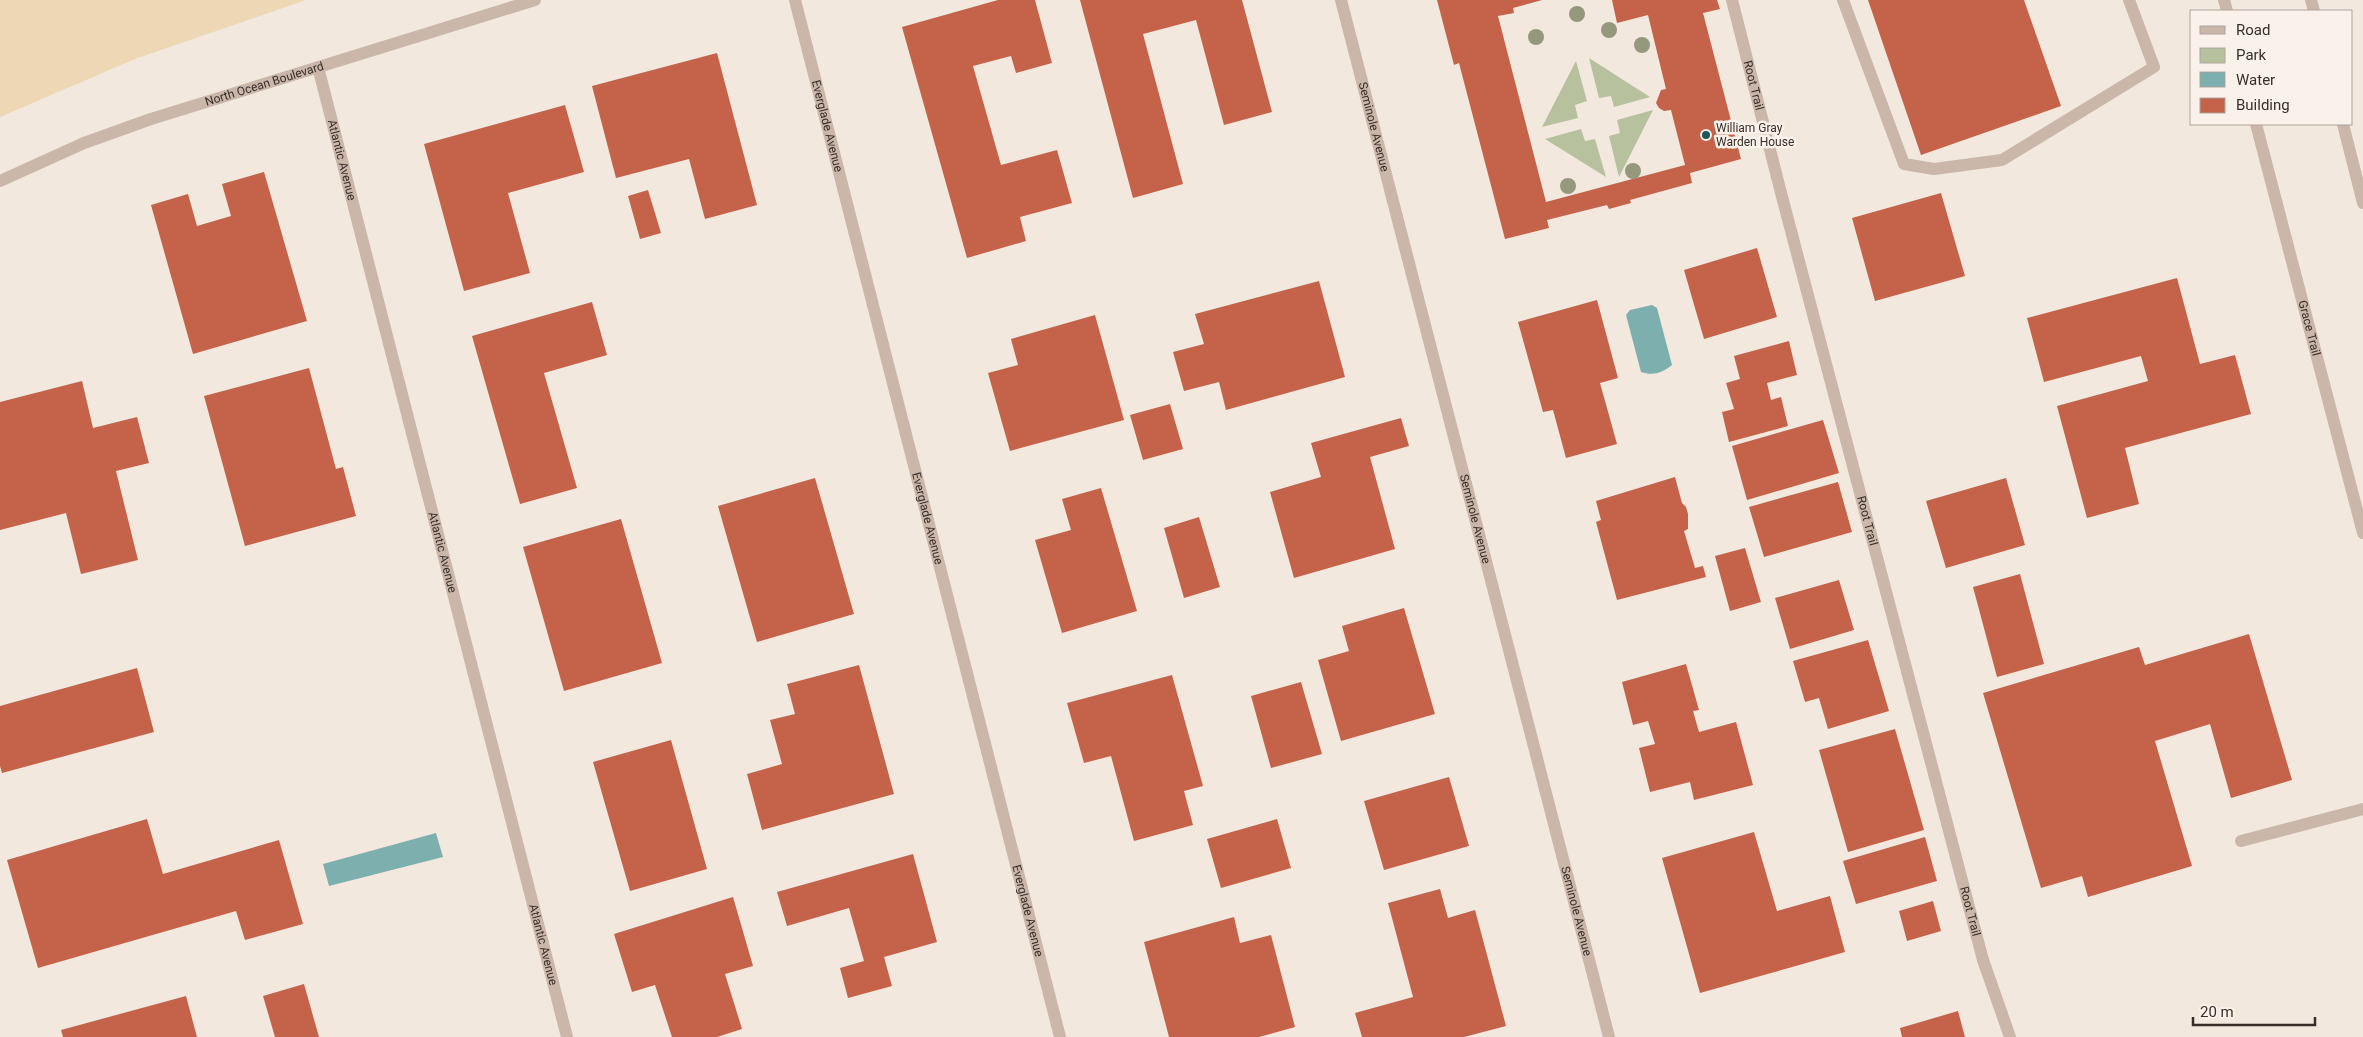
<svg xmlns="http://www.w3.org/2000/svg" width="2363" height="1037" font-family="Roboto,sans-serif">
<style>
.green{fill:#b7c19e}
.sand{fill:#edd7b5}
.water{fill:#7dafaf}
.building{fill:#c4624a}
.lines{fill:none;stroke-linecap:round;stroke-linejoin:round}
.service{stroke:#cab7aa;stroke-width:12}
.minor{stroke:#cab7aa;stroke-width:12}
.tree{fill:#95987d}
.poi-dot{fill:#1f5859;stroke:#faf2ea;stroke-width:2}
.labels{text-anchor:middle;dominant-baseline:central;stroke-width:5;stroke-linejoin:round;paint-order:stroke}
.street-label{font-size:12px;fill:#382d29;stroke:#faf2ea}
.poi-label{font-size:12px;fill:#382d29;stroke:#faf2ea;text-anchor:start}
</style>
<rect width="100%" height="100%" fill="#f2e8de"/>
<!-- green -->
<path class="green" d="M1589,58l61,39 -36,10 -3,-11 -12,2z
M1576,61l11,40 -12,4 3,13 -36,9z
M1653,110l-34,67 -10,-41 11,-3 -3,-13z
M1581,129l4,12 10,-2 11,38 -61,-38z"/>
<!-- sand -->
<path class="sand" d="M0,0h306l-171,59 -135,58z"/>
<!-- water -->
<path class="water" d="M1652,305l5,3 15,57c-10,8 -19,11 -31,7l-15,-57 4,-5z
M436,833l7,24 -114,29 -6,-22z"/>
<!-- building -->
<path class="building" d="M998,0h37l17,63 -36,10 -5,-17 -38,10 28,99 56,-15 15,53 -52,14 6,24 -59,17 -65,-231z
M1080,0h162l30,112 -48,13 -28,-105 -53,14 40,150 -50,14z
M1437,0h105l-29,8 1,5 -16,3 48,186 139,-37 -14,-55 -7,1 -5,-3 -3,-5 5,-13 5,-1 -18,-74 -31,8 -5,-23h105l3,9 -17,4 38,146 -51,14 2,10 -62,17 1,3 -22,6 -2,-4 -60,15 2,8 -44,11 -46,-176 -5,2z
M1868,0h156l37,106 -140,49z
M717,53l40,152 -52,14 -16,-60 -73,19 -24,-92z
M565,105l19,67 -76,21 22,80 -66,18 -40,-147z
M264,172l43,149 -114,33 -42,-149 37,-11 9,32 34,-10 -9,-32z
M648,190l13,43 -21,6 -12,-43z
M1941,193l24,83 -90,25 -23,-83z
M1757,248l20,69 -73,22 -20,-69z
M2177,278l23,86 35,-9 16,59 -126,34 14,56 -52,14 -30,-112 91,-25 -7,-25 -97,26 -17,-64z
M1319,281l26,96 -119,33 -7,-28 -35,9 -11,-39 31,-8 -9,-30z
M1597,300l21,78 -18,5 17,61 -51,14 -13,-48 -10,2 -25,-90z
M592,302l15,53 -63,18 33,115 -57,16 -48,-168z
M1095,315l29,105 -114,31 -22,-78 30,-8 -7,-26z
M1789,341l8,34 -30,8 4,17 10,-3 7,29 -59,16 -7,-30 12,-3 -8,-26 14,-4 -6,-23z
M309,368l27,101 7,-2 13,49 -111,30 -41,-150z
M82,381l11,47 44,-11 12,46 -33,8 22,89 -57,14 -15,-61 -66,17v-128z
M1170,404l13,45 -40,11 -13,-45z
M1401,418l8,28 -39,11 25,92 -101,29 -24,-86 51,-15 -10,-34z
M1823,420l16,53 -92,27 -15,-54z
M1675,477l7,26 4,4 2,7v15l-4,2 11,37 8,-2 3,11 -89,23 -21,-78 5,-2 -5,-19z
M815,478l39,136 -97,28 -39,-136z
M2006,478l19,67 -79,23 -20,-67z
M1838,482l14,50 -88,25 -15,-50z
M1101,488l36,123 -75,22 -27,-93 36,-10 -9,-31z
M1199,517l21,70 -36,11 -20,-70z
M621,519l41,144 -98,28 -41,-144z
M1745,548l16,54 -31,9 -15,-55z
M2020,574l24,90 -47,13 -24,-90z
M1839,580l15,50 -64,19 -15,-51z
M1404,608l31,106 -94,27 -23,-81 31,-9 -7,-25z
M2249,634l43,146 -61,18 -21,-74 -55,17 37,125 -104,31 -6,-21 -41,12 -58,-195 156,-46 6,18z
M1868,640l21,71 -61,18 -9,-31 -14,4 -12,-41z
M1686,664l13,46 -6,1 6,21 37,-10 17,63 -59,15 -4,-18 -40,10 -11,-44 16,-4 -7,-23 -15,4 -11,-43z
M859,665l35,129 -132,36 -15,-56 35,-10 -12,-44 25,-6 -8,-30z
M137,668l17,64 -152,41 -2,-7v-60z
M1172,675l31,111 -19,5 9,34 -59,16 -23,-85 -27,7 -17,-60z
M1301,682l21,72 -51,14 -20,-72z
M1895,729l29,101 -76,22 -29,-102z
M671,740l36,129 -77,22 -37,-129z
M1449,777l20,69 -85,24 -20,-69z
M147,819l16,55 116,-34 24,84 -58,16 -9,-29 -198,57 -31,-108z
M1277,819l14,49 -70,20 -14,-49z
M1754,832l23,79 53,-15 15,56 -145,41 -38,-135z
M1925,837l12,44 -81,23 -13,-43z
M913,854l24,88 -53,15 8,29 -44,12 -8,-30 24,-7 -15,-53 -62,18 -10,-34z
M1440,889l8,29 27,-8 31,116 -42,11h-102l-7,-24 58,-16 -25,-94z
M733,897l20,69 -28,8 17,55 -25,8h-45l-17,-52 -23,7 -18,-58z
M1933,901l8,30 -34,10 -8,-30z
M1234,917l6,26 31,-8 24,92 -36,10h-90l-25,-95z
M304,984l15,53h-44l-12,-41z
M186,996l11,41h-134l-2,-7z
M1958,1011l7,26h-63l-2,-9z"/>
<g class="lines">
<!-- service -->
<path class="service" d="M1843,0l61,164 30,5 68,-9 152,-93 -25,-67
M2311,0l3,11
M2343,124l20,79
M2241,841l122,-32"/>
<!-- minor -->
<g class="minor">
<path id="s1" d="M795,0l265,1037"/>
<path id="s2" d="M1341,0l268,1037"/>
<path id="s3" d="M1732,0l48,189 203,771 27,77"/>
<path d="M2224,0l3,11"/>
<path id="s4" d="M318,67l249,970"/>
<path id="s5" d="M2256,124l107,409"/>
<path id="s6" d="M0,181l84,-38 67,-24 384,-119"/>
</g>
</g>
<!-- trees -->
<g class="tree">
<circle cx="1577" cy="14" r="8"/>
<circle cx="1609" cy="30" r="8"/>
<circle cx="1536" cy="37" r="8"/>
<circle cx="1642" cy="45" r="8"/>
<circle cx="1633" cy="171" r="8"/>
<circle cx="1568" cy="186" r="8"/>
</g>
<!-- markers -->
<circle class="poi-dot" cx="1706" cy="135" r="5"/>
<g class="labels">
<!-- street labels -->
<g class="street-label">
<text stroke="none"><textPath href="#s6" startOffset="282">North Ocean Boulevard</textPath></text>
<text stroke="none"><textPath href="#s3" startOffset="88">Root Trail</textPath></text>
<text stroke="none"><textPath href="#s1" startOffset="130">Everglade Avenue</textPath></text>
<text stroke="none"><textPath href="#s2" startOffset="131">Seminole Avenue</textPath></text>
<text stroke="none"><textPath href="#s4" startOffset="96">Atlantic Avenue</textPath></text>
<text stroke="none"><textPath href="#s5" startOffset="211">Grace Trail</textPath></text>
<text stroke="none"><textPath href="#s1" startOffset="535">Everglade Avenue</textPath></text>
<text stroke="none"><textPath href="#s2" startOffset="536">Seminole Avenue</textPath></text>
<text stroke="none"><textPath href="#s3" startOffset="538">Root Trail</textPath></text>
<text stroke="none"><textPath href="#s4" startOffset="501">Atlantic Avenue</textPath></text>
<text stroke="none"><textPath href="#s1" startOffset="940">Everglade Avenue</textPath></text>
<text stroke="none"><textPath href="#s2" startOffset="941">Seminole Avenue</textPath></text>
<text stroke="none"><textPath href="#s3" startOffset="942">Root Trail</textPath></text>
<text stroke="none"><textPath href="#s4" startOffset="906">Atlantic Avenue</textPath></text>
</g>
<!-- poi labels -->
<g class="poi-label">
<text x="1716" y="128">William Gray<tspan x="1716" dy="14">Warden House</tspan></text>
</g>
</g>
<!-- legend -->
<rect x="2190" y="10" width="162" height="115" fill="#faf2ea" stroke="#aca39d"/>
<rect x="2200" y="26" width="25" height="8" fill="#cab7aa" stroke="#aca39d"/>
<text x="2236" y="35" font-size="15" fill="#382d29">Road</text>
<rect x="2200" y="48" width="25" height="15" fill="#b7c19e" stroke="#aca39d"/>
<text x="2236" y="60" font-size="15" fill="#382d29">Park</text>
<rect x="2200" y="72" width="25" height="15" fill="#7dafaf" stroke="#aca39d"/>
<text x="2236" y="85" font-size="15" fill="#382d29">Water</text>
<rect x="2200" y="98" width="25" height="15" fill="#c4624a" stroke="#aca39d"/>
<text x="2236" y="110" font-size="15" fill="#382d29">Building</text>
<!-- scale -->
<path d="M2193 1017v8h122v-8" fill="none" stroke="#382d29" stroke-width="2.5"/>
<text x="2200" y="1017" font-size="15" fill="#382d29" stroke="#faf2ea" stroke-width="4" paint-order="stroke">20 m</text>
</svg>
